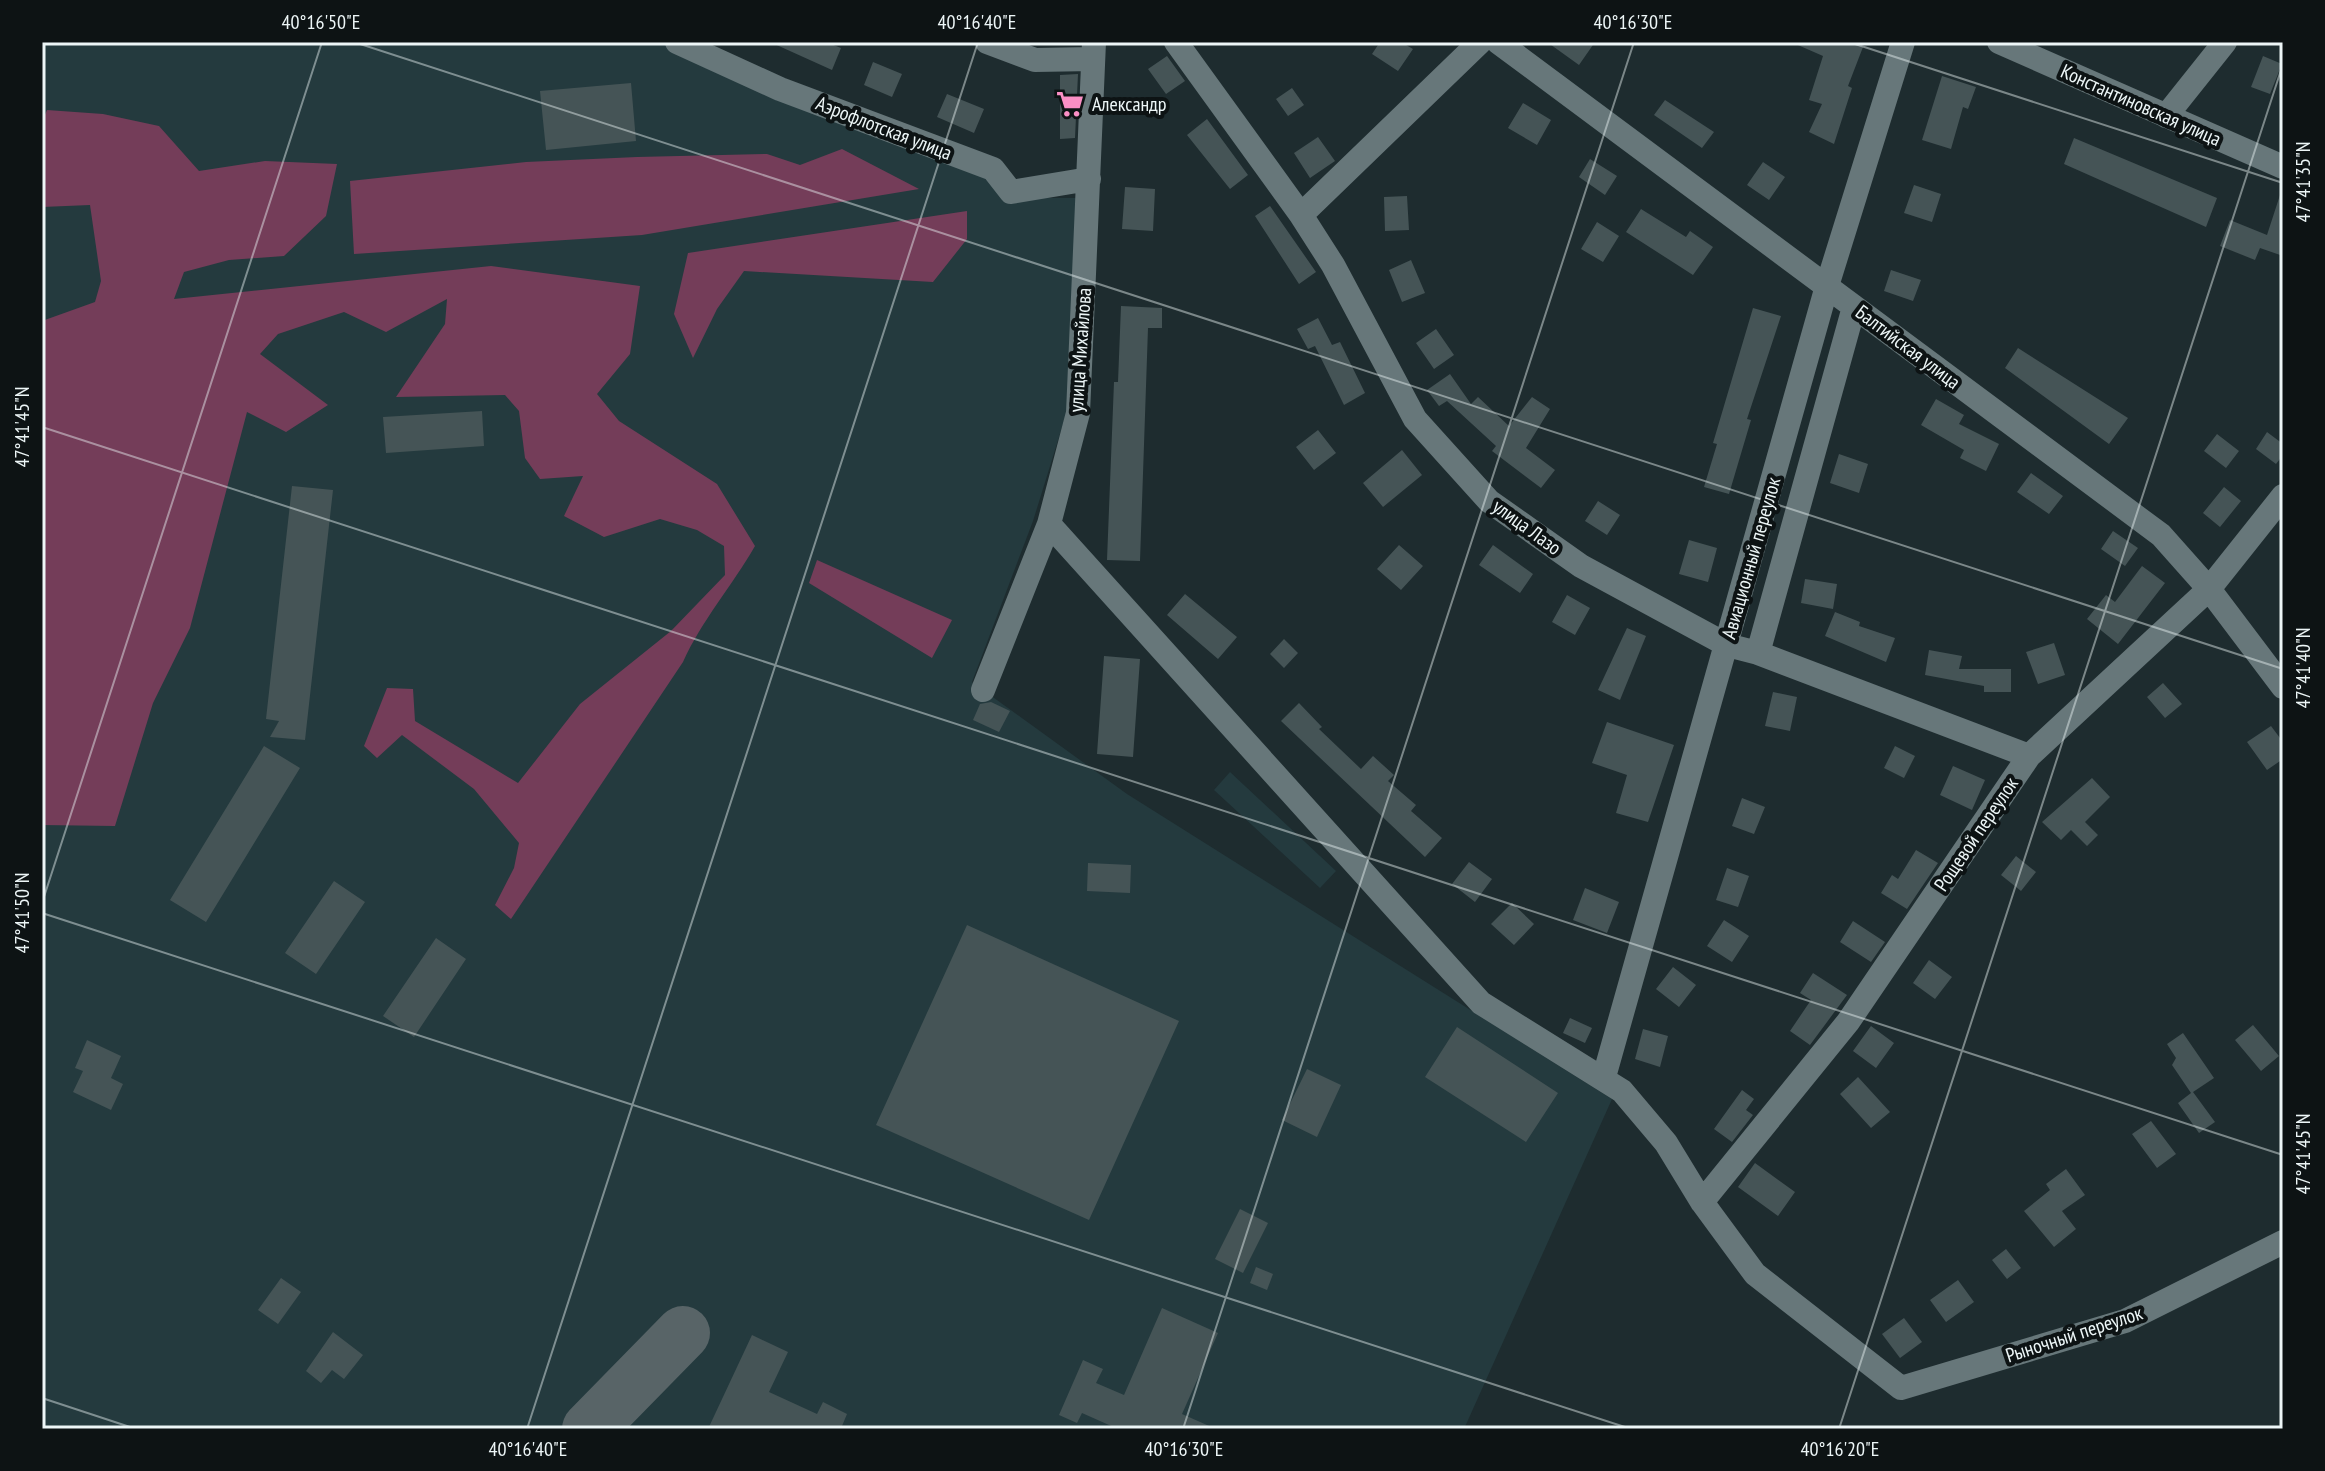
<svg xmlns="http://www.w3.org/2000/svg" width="2325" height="1471" font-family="'PT Sans Narrow',sans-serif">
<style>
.built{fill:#243a3e}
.forest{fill:#743d59}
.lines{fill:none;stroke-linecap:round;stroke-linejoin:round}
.taxiway{stroke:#586467;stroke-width:54}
.building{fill:#455456}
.street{stroke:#67777a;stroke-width:24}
.ticks{fill:none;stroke:#edf6f7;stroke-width:2;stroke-opacity:0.45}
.labels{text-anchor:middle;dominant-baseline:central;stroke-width:8;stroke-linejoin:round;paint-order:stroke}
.poi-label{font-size:20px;fill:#edf6f7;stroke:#0d1314;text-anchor:start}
.street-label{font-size:20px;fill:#edf6f7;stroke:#0d1314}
.neatline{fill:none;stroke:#edf6f7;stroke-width:3}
.ticks-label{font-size:20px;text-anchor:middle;fill:#edf6f7}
</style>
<rect width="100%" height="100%" fill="#1e2c2f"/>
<!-- built -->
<path class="built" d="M42,42h617l134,59 187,72 32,25h65l-9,210 -35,113 -61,161 155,112 485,305 -148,330h-1422z
M1230,772l106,99 -16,17 -106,-98z"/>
<!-- forest -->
<path class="forest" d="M47,110l56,4 56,12 40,45 66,-10 72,3 -11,52 -42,40 -55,4 -45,12 -10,27 317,-33 149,20 -10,68 -33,40 22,27 98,63 38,62c-23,40 -53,74 -72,116l-172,257 -16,-14 19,-37 5,-25 -45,-54 -72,-54 -25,23 -13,-12 23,-58 26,1 2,32 103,62 62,-79 91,-73 54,-56 -1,-29 -27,-16 -37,-11 -56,18 -40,-21 19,-40 -43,3 -15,-21 -6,-47 -14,-16 -109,2 49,-73 2,-25 -61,33 -42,-20 -66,22 -18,20 68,51 -42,27 -39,-20 -57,216 -37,75 -38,123 -73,-1v-504l53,-19 6,-21 -11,-76 -48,2v-85z
M842,149l77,40 -277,46 -288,19 -4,-73 176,-19 111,-5 130,-3 33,11z
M967,211v28l-34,43 -189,-11 -27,38 -24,49 -19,-44 14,-61z
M817,560l135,60 -20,38 -123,-75z"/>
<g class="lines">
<!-- taxiway -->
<path class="taxiway" d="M589,1429l94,-96"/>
</g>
<!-- building -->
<path class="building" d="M770,42h56l15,6 -9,22z
M1380,42h21l12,7 -15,22 -26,-17z
M1547,42h48l-16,23z
M1791,42h59l13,5 -15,39 4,2 -18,56 -25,-12 13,-28 -13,-4 14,-44z
M1167,56l18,25 -19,13 -18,-25z
M2263,56l19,8 -12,30 -19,-7z
M873,62l29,12 -10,23 -28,-12z
M1078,74l-3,64 -15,1v-64z
M1942,76l34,11 -8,22 -5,-2 -12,42 -29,-9z
M631,83l5,58 -90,9 -6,-59z
M1292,88l12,17 -16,11 -12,-17z
M947,94l37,15 -10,24 -37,-16z
M1665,100l49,32 -12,16 -48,-33z
M1523,103l28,17 -14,25 -29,-17z
M1207,119l41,56 -18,14 -43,-54z
M1318,137l17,24 -25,17 -16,-25z
M2074,138l143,60 -11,29 -142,-63z
M1590,159l27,17 -12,19 -26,-18z
M1763,162l22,15 -16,23 -22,-15z
M1914,185l27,9 -9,28 -28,-9z
M1125,187l30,2 -2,42 -31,-2z
M2280,195l3,1v60l-23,-8 -5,12 -35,-14 10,-26 37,15z
M1407,196l2,34 -24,1 -1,-34z
M1270,206l46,66 -17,12 -44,-68z
M1641,209l45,28 4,-6 23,16 -20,28 -67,-43z
M1597,222l22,14 -16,26 -22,-13z
M1411,260l14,33 -23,9 -13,-32z
M1891,270l30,10 -8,21 -29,-10z
M1121,306l41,2v20h-14l-8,233 -33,-1 7,-178h4z
M1753,308l28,8 -34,103 4,1 -22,74 -25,-7 13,-43 -4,-1z
M1318,318l14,27 8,-3 25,51 -21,12 -29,-59 -7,3 -11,-20z
M1436,329l18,26 -20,14 -18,-26z
M2018,348l110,70 -19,26 -104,-76z
M1450,374l21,30 7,-7 31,29 23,-29 18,12 -24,39 29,22 -14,18 -49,-37 4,-5 -49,-45 -8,5 -12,-16z
M1936,399l28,16 -5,9 40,20 -13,27 -26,-13 4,-8 -43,-25z
M482,411l2,35 -98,7 -3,-36z
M1318,430l18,23 -22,17 -18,-23z
M2267,432l16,12v11l-7,9 -20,-15z
M2217,434l22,17 -13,17 -22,-17z
M1402,450l20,25 -39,32 -20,-24z
M1839,454l29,10 -9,29 -29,-10z
M2031,473l32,23 -14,18 -32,-22z
M292,486l41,4 -28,250 -35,-3 9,-16 -13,-2z
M2224,487l17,14 -21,26 -17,-14z
M1598,501l22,14 -13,20 -22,-14z
M2113,531l25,17 -13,18 -24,-17z
M1689,540l28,8 -9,34 -29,-8z
M1399,545l24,21 -22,24 -24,-21z
M1493,545l40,29 -13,19 -41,-28z
M2142,566l23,17 -47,61 -31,-25 19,-24 9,7z
M1805,579l32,5 -4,25 -32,-6z
M1185,594l52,43 -19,22 -51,-44z
M1567,595l23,13 -15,27 -23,-13z
M1835,612l25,10 -1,4 36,12 -9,24 -61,-26z
M1627,628l19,8 -26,64 -22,-10z
M1284,639l14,14 -14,15 -14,-14z
M2054,643l11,32 -27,9 -12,-32z
M1929,650l33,6 -3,13h52v23h-27v-6l-59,-11z
M1104,656l36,3 -7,98 -36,-3z
M2163,683l19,21 -17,14 -18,-21z
M1773,692l24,5 -7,34 -25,-5z
M991,702l19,9 -11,21 -26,-12 7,-16z
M1299,703l23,24 -3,2 42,40 12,-13 21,19 -6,6 28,24 -5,6 31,27 -17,19 -144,-136z
M1607,722l67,23 -26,77 -32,-9 11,-38 -35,-12z
M2271,726l12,16v17l-16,11 -20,-28z
M264,746l36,22 -94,154 -36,-22z
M1895,746l20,10 -11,22 -20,-10z
M1953,766l32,14 -13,30 -32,-15z
M2092,778l18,19 -25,25 13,13 -11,11 -16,-16 -10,10 -19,-18z
M1742,798l23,9 -11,27 -22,-8z
M1916,850l22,13 -31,46 -26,-16 11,-18 6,4z
M2016,856l20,16 -15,19 -20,-16z
M1469,862l23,17 -17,23 -23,-18z
M1088,863l43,2 -1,28 -43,-2z
M1727,868l22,8 -11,31 -22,-7z
M334,881l31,21 -49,72 -31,-21z
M1585,888l34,14 -12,31 -34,-13z
M1512,903l22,21 -20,21 -23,-21z
M1724,920l25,16 -17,26 -25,-16z
M1853,921l32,21 -14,20 -31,-20z
M967,925l212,96 -90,199 -213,-95z
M436,938l30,21 -52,78 -31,-21z
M1929,960l23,17 -17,22 -22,-16z
M1673,967l23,18 -17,22 -23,-18z
M1813,973l34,22 -37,50 -20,-14 21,-31 -11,-7z
M1570,1018l22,10 -7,15 -22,-10z
M2253,1025l26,31 -18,15 -26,-31z
M1871,1026l23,17 -18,25 -23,-17z
M1457,1027l101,66 -32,49 -101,-65z
M1643,1029l25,7 -8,31 -25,-8z
M2183,1033l31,45 -21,14 22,30 -16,11 -21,-30 13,-10 -19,-28 4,-7 -9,-14z
M87,1040l34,16 -10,22 12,6 -12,26 -38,-18 10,-21 -8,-3z
M1307,1069l34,16 -24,52 -35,-17z
M1858,1077l32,35 -19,16 -31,-34z
M1742,1090l12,9 -8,11 7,5 -21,27 -18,-13z
M2151,1121l25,33 -19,14 -25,-34z
M1755,1163l40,29 -17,24 -40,-29z
M2066,1169l19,26 -23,16 14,18 -22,18 -30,-36 26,-21 -4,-6z
M1240,1209l28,14 -25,50 -28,-14z
M2006,1249l15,19 -14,11 -15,-19z
M1256,1267l17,7 -6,16 -17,-7z
M281,1278l20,14 -23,32 -20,-14z
M1958,1280l16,22 -28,20 -16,-22z
M1162,1308l56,25 -36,81 34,15h-98l-36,-16 -5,10 -18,-8 24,-55 20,9 -7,14 28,12z
M1904,1318l18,24 -22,16 -18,-24z
M333,1332l30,23 -19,24 -12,-9 -11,13 -15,-12z
M752,1335l36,17 -19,40 48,22 6,-12 24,12 -5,12 7,3h-141z"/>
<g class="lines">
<!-- street -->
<path class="street" d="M677,42l103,47 213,80 18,23 78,-13
M987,42l48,18 58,-1
M1176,42l125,173 32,50 82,154 74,82 92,65 146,79 31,8 271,103
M1498,42l663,493 48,54 74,98
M1999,42l284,125
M2166,116l59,-74
M1301,215l179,-173
M1049,524l432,479 141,88 44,52 36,59 53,72 146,114 224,-67 158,-79
M1758,653l96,-346
M983,690l66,-166 29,-111 16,-371
M1604,1077l223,-791 76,-244
M1702,1202l146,-180 181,-266 180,-167 74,-93"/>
</g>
<!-- ticks -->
<path class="ticks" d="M354,42l1929,627M1849,42l434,141M42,427l2241,728M42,903l280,-861M42,913l1589,516M42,1398l94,31M527,1429l451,-1387M1183,1429l451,-1387M1839,1429l444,-1365"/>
<!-- icons -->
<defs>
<g id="supermarket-bare" transform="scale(2.16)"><path d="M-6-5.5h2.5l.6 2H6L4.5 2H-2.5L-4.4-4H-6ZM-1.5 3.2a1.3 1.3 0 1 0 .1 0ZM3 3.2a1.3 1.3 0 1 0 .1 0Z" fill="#fb8fc5" stroke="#0d1314" stroke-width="2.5" paint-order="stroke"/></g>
</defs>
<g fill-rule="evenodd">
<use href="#supermarket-bare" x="1070" y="104"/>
</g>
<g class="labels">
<!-- poi labels -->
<g class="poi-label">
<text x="1092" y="104">Александр</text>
</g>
<!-- street labels -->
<g class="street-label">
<text transform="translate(2141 105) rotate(24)">Константиновская улица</text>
<text transform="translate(884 128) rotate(21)">Аэрофлотская улица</text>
<text transform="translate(1908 347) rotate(37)">Балтийская улица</text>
<text transform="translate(1080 350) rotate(-86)">улица Михайлова</text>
<text transform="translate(1527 527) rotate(36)">улица Лазо</text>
<text transform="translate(1751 558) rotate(-74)">Авиационный переулок</text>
<text transform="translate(1976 834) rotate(-56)">Рощевой переулок</text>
<text transform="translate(2074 1334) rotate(-18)">Рыночный переулок</text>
</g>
</g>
<!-- border -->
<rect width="2325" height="1471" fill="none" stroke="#0d1314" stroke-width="88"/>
<rect x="44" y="44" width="2237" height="1383" class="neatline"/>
<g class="ticks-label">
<text x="321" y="29">40°16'50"E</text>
<text x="977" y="29">40°16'40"E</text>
<text x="1633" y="29">40°16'30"E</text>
<text transform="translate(2303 182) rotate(-90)" y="7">47°41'35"N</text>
<text transform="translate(22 427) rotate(-90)" y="7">47°41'45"N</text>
<text transform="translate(2303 668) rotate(-90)" y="7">47°41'40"N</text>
<text transform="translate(22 913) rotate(-90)" y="7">47°41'50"N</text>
<text transform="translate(2303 1154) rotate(-90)" y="7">47°41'45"N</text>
<text x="528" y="1456">40°16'40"E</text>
<text x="1184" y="1456">40°16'30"E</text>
<text x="1840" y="1456">40°16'20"E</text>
</g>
</svg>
